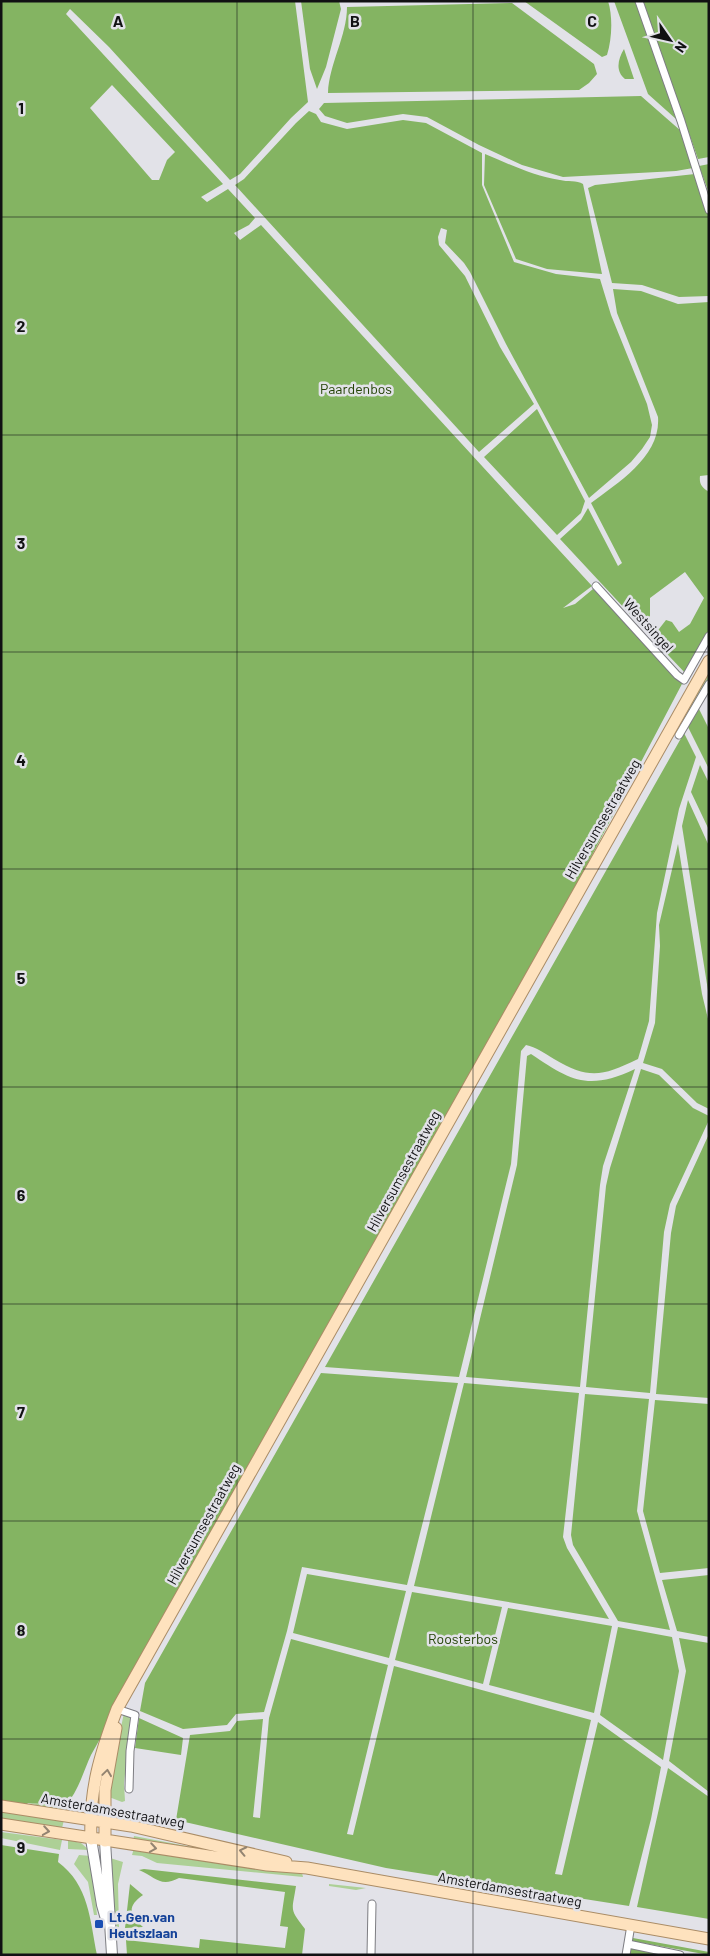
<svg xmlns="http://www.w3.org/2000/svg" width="710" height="1956" font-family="Barlow,sans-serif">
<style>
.green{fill:#add096}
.forest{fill:#84b462;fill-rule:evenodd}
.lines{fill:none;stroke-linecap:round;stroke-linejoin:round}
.street-casing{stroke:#7d7d82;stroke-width:9}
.secondary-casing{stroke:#7d7d82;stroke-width:12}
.primary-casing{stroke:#aa8c66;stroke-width:13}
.street{stroke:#fff;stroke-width:7}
.secondary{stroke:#fff;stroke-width:10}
.primary{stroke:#fee2be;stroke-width:11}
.oneway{stroke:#938471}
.grid{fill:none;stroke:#111113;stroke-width:1;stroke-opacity:0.55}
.transit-dot{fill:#1a4fb4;stroke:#e2e2e8;stroke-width:2}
.labels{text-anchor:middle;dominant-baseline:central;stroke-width:5;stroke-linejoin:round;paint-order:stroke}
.park-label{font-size:14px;fill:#244306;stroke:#e2e2e8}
.street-label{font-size:14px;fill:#111113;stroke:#e2e2e8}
.transit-label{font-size:14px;font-weight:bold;fill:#164399;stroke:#e2e2e8;text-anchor:start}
.grid-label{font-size:16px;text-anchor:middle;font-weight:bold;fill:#111113;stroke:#e2e2e8;stroke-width:5;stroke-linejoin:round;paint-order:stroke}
</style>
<rect width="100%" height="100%" fill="#e2e2e8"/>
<!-- green -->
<path class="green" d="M709,671v7l-27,45 -2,-2z
M124,1713l7,2 -7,69 1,17 -3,1 -13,-5 5,-37z
M28,1803l37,2 2,1 -2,6z
M1,1811l63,9 -2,8 -61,-10z
M112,1811l19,3v6l-14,-2z
M1,1832l61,8 -2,10 -59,-12z
M134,1836l95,18 -96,-12z
M68,1840l13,3 8,7 -21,-1z
M134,1848l168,25 1,4 -146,-14 -15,-7 -10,-1z
M79,1855l12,1 6,59h-3l-6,-33 -14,-18z
M110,1858l13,4 -5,22 1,44 -5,-3z
M329,1884l37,4 -10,2 -27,-4z"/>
<!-- forest -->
<path class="forest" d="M1,1h294l13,101 -17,16 -51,56 -10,6 -121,-133 -39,-38 -4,5 157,170 -22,13 6,5 21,-13 27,29 -6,7 -15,8 6,7 21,-15 331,361 -29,22 12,-4 18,-15 90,93 -134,255 -458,818c-7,15 -14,40 -26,50l-37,-2 -4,4 -23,-4zM112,85l63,67 -8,8 -8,20h-7l-62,-72z
M301,1h38l2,8 -15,58 -9,22 -7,-20z
M524,1h84c5,16 4,38 -1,54l-5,2z
M614,1h22l40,118 -28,-25z
M643,1h66v156l-11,2z
M512,3l82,61 3,10 -8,9 -10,7 -251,3c1,-29 19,-57 19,-86z
M624,49l10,30h-9c-10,-8 -7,-20 -1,-30z
M641,96l40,35 12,37 -17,3 -113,6 -41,-12 -43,-20 -52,-28 -24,-3 -56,9 -22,-7 -6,-7 5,-6z
M309,111l7,3 5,8 26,7 56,-9 23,3 56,30v32l32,77 42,12 44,5 11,36 36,89 5,21 -2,12 -8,12 -11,13 -42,36 -83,-154 -36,-72 -6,-9 -19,-20 2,-13 -6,-2 -3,9 1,8 26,31 35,71 34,57 -55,48 -244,-267 9,-6 52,-56z
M485,154c24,10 48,22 75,26 7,2 17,0 23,4l19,90 -55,-5 -31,-10 -32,-74z
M709,164v29l-10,-27z
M695,174l14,38v84l-30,1 -37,-12 -30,-2 -24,-95 7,-3z
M613,289l28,2 37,13 31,-2v173l-9,1c-1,8 2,12 9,16v145l-22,38 -35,-37 14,-18 6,2 7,10 11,-8 14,-26 -19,-26 -35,26v18l-10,9 -80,-86 21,-19 7,-12 30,58 4,-3 -31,-60c28,-21 70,-47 67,-86l-41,-104z
M537,409l48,92 -4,12 -24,22 -73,-78z
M699,709l10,20v40l-21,-42z
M684,733l12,24 -17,52 -22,104 -8,108 -11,38c-36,17 -48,21 -84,0 -10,-6 -18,-12 -28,-14l-5,6 -10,113 -52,213 -134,-10z
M700,765l9,18v47l-18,-38z
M688,800l21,46v151l-27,-171z
M678,844l24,150 7,29v86l-12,-6 -35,-34 -19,-6 12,-40 5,-77 -1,-21z
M531,1054c40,27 57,37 104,15l-32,97 -3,19 -20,202 -114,-10 51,-212 10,-109z
M641,1069l18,6 34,33 16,8v4l-39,84 -6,28 -14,161 -64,-6 20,-201 4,-18z
M709,1134v264l-53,-4 15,-161 5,-27z
M321,1373l137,10 -51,202 -105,-18 -15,64 -23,81 -28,2 -9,11 -44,4 -43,-18 5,-28z
M464,1383l115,10 -16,144 4,11 42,71 -195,-33z
M585,1394l64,5 -12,112 33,119 -52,-9 -45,-76 -2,-10z
M655,1400l54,4v164l-49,5 -17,-62z
M307,1574l99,17 -17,67 -96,-25z
M709,1575v62l-32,-6 -15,-51z
M412,1592l90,15 -19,77 -88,-24z
M508,1608l104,18 -18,87 -105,-28z
M618,1627l54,10 7,34 -16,89 -63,-45z
M679,1638l30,5v149l-40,-31 17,-90z
M291,1639l97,26 -41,169 6,1 41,-169 197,54 -36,154 7,1 36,-153 63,45 -10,52 -22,87 -243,-38 -210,-48 14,-85 40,-4 7,-10 26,-2 -10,98 7,1 9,-100z
M139,1718l44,20 -2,17 -46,-7z
M668,1768l41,29v122l-72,-12z
M1,1845l58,9 -1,8c31,23 32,58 39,93h-96z
M144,1869l152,17c-4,26 -7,22 9,43l-3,26h-175l-1,-15 73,8 1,-9 85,9 3,-21 -8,-1 5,-34 -106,-14c-19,10 -23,-1 -40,-8z
M130,1884l13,11c-17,12 -13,20 0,32l-18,1z
M633,1938l76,14v3l-77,-14z
M631,1948l46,7h-48z"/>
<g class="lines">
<!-- street casing -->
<g class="street-casing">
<path id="street" d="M639,1l42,120 28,89
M596,586l81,89 7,5 25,-44
M679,735l30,-51
M117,1709l18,6 -5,36 -1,38
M628,1944l52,11
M371,1955l1,-51
M626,1955l5,-30"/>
</g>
<!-- secondary casing -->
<g class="secondary-casing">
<path id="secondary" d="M91,1839l11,66 4,14
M105,1841l7,114"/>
</g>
<!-- primary casing -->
<g class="primary-casing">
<path id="primary" d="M1,1806l130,20 155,36
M1,1824l266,41 40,3 402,71
M91,1839c-2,-49 9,-85 26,-130l592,-1048
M105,1841v-51l11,-62"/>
</g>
<!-- street -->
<use href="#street" class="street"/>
<!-- secondary -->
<use href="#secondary" class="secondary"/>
<!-- primary -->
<use href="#primary" class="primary"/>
</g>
<!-- one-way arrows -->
<defs><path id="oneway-chevron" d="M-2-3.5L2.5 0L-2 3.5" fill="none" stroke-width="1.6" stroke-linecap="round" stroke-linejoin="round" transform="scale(1.25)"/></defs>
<g class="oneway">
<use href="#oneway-chevron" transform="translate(107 1773) rotate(-82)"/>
<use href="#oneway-chevron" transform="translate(46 1831) rotate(9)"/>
<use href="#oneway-chevron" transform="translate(153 1848) rotate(9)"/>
<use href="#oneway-chevron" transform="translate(243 1851) rotate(-168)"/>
</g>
<!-- grid -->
<path class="grid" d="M237,1v1954M473,1v1954M1,217h708M1,435h708M1,652h708M1,869h708M1,1087h708M1,1304h708M1,1521h708M1,1739h708"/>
<!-- markers -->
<rect class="transit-dot" x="94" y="1919" width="10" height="10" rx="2.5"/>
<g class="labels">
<!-- park labels -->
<g class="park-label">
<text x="356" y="388">Paardenbos</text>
<text x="463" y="1638">Roosterbos</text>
</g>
<!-- street labels -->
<g class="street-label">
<text transform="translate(649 625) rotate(48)">Westsingel</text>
<text transform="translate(602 819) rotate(-60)">Hilversumsestraatweg</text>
<text transform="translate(403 1171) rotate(-61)">Hilversumsestraatweg</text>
<text transform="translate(203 1524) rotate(-61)">Hilversumsestraatweg</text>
<text transform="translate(113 1810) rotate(10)">Amsterdamsestraatweg</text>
<text transform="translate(510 1889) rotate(10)">Amsterdamsestraatweg</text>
</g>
<!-- transit labels -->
<g class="transit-label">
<text x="109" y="1916">Lt.Gen.van<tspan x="109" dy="16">Heutszlaan</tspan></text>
</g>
</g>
<g class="grid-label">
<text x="118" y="27">A</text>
<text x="355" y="27">B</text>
<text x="592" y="27">C</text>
<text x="21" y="114">1</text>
<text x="21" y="332">2</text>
<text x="21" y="549">3</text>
<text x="21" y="766">4</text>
<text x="21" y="984">5</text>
<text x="21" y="1201">6</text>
<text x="21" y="1418">7</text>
<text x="21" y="1636">8</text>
<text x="21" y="1853">9</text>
</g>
<!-- border -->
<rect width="710" height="1956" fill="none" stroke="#111113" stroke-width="5"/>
<!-- north arrow -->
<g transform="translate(670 40) rotate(124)" stroke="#e2e2e8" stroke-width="4" paint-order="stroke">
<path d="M0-4L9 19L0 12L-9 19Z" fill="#111113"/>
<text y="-8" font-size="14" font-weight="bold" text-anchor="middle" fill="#111113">N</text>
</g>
</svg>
